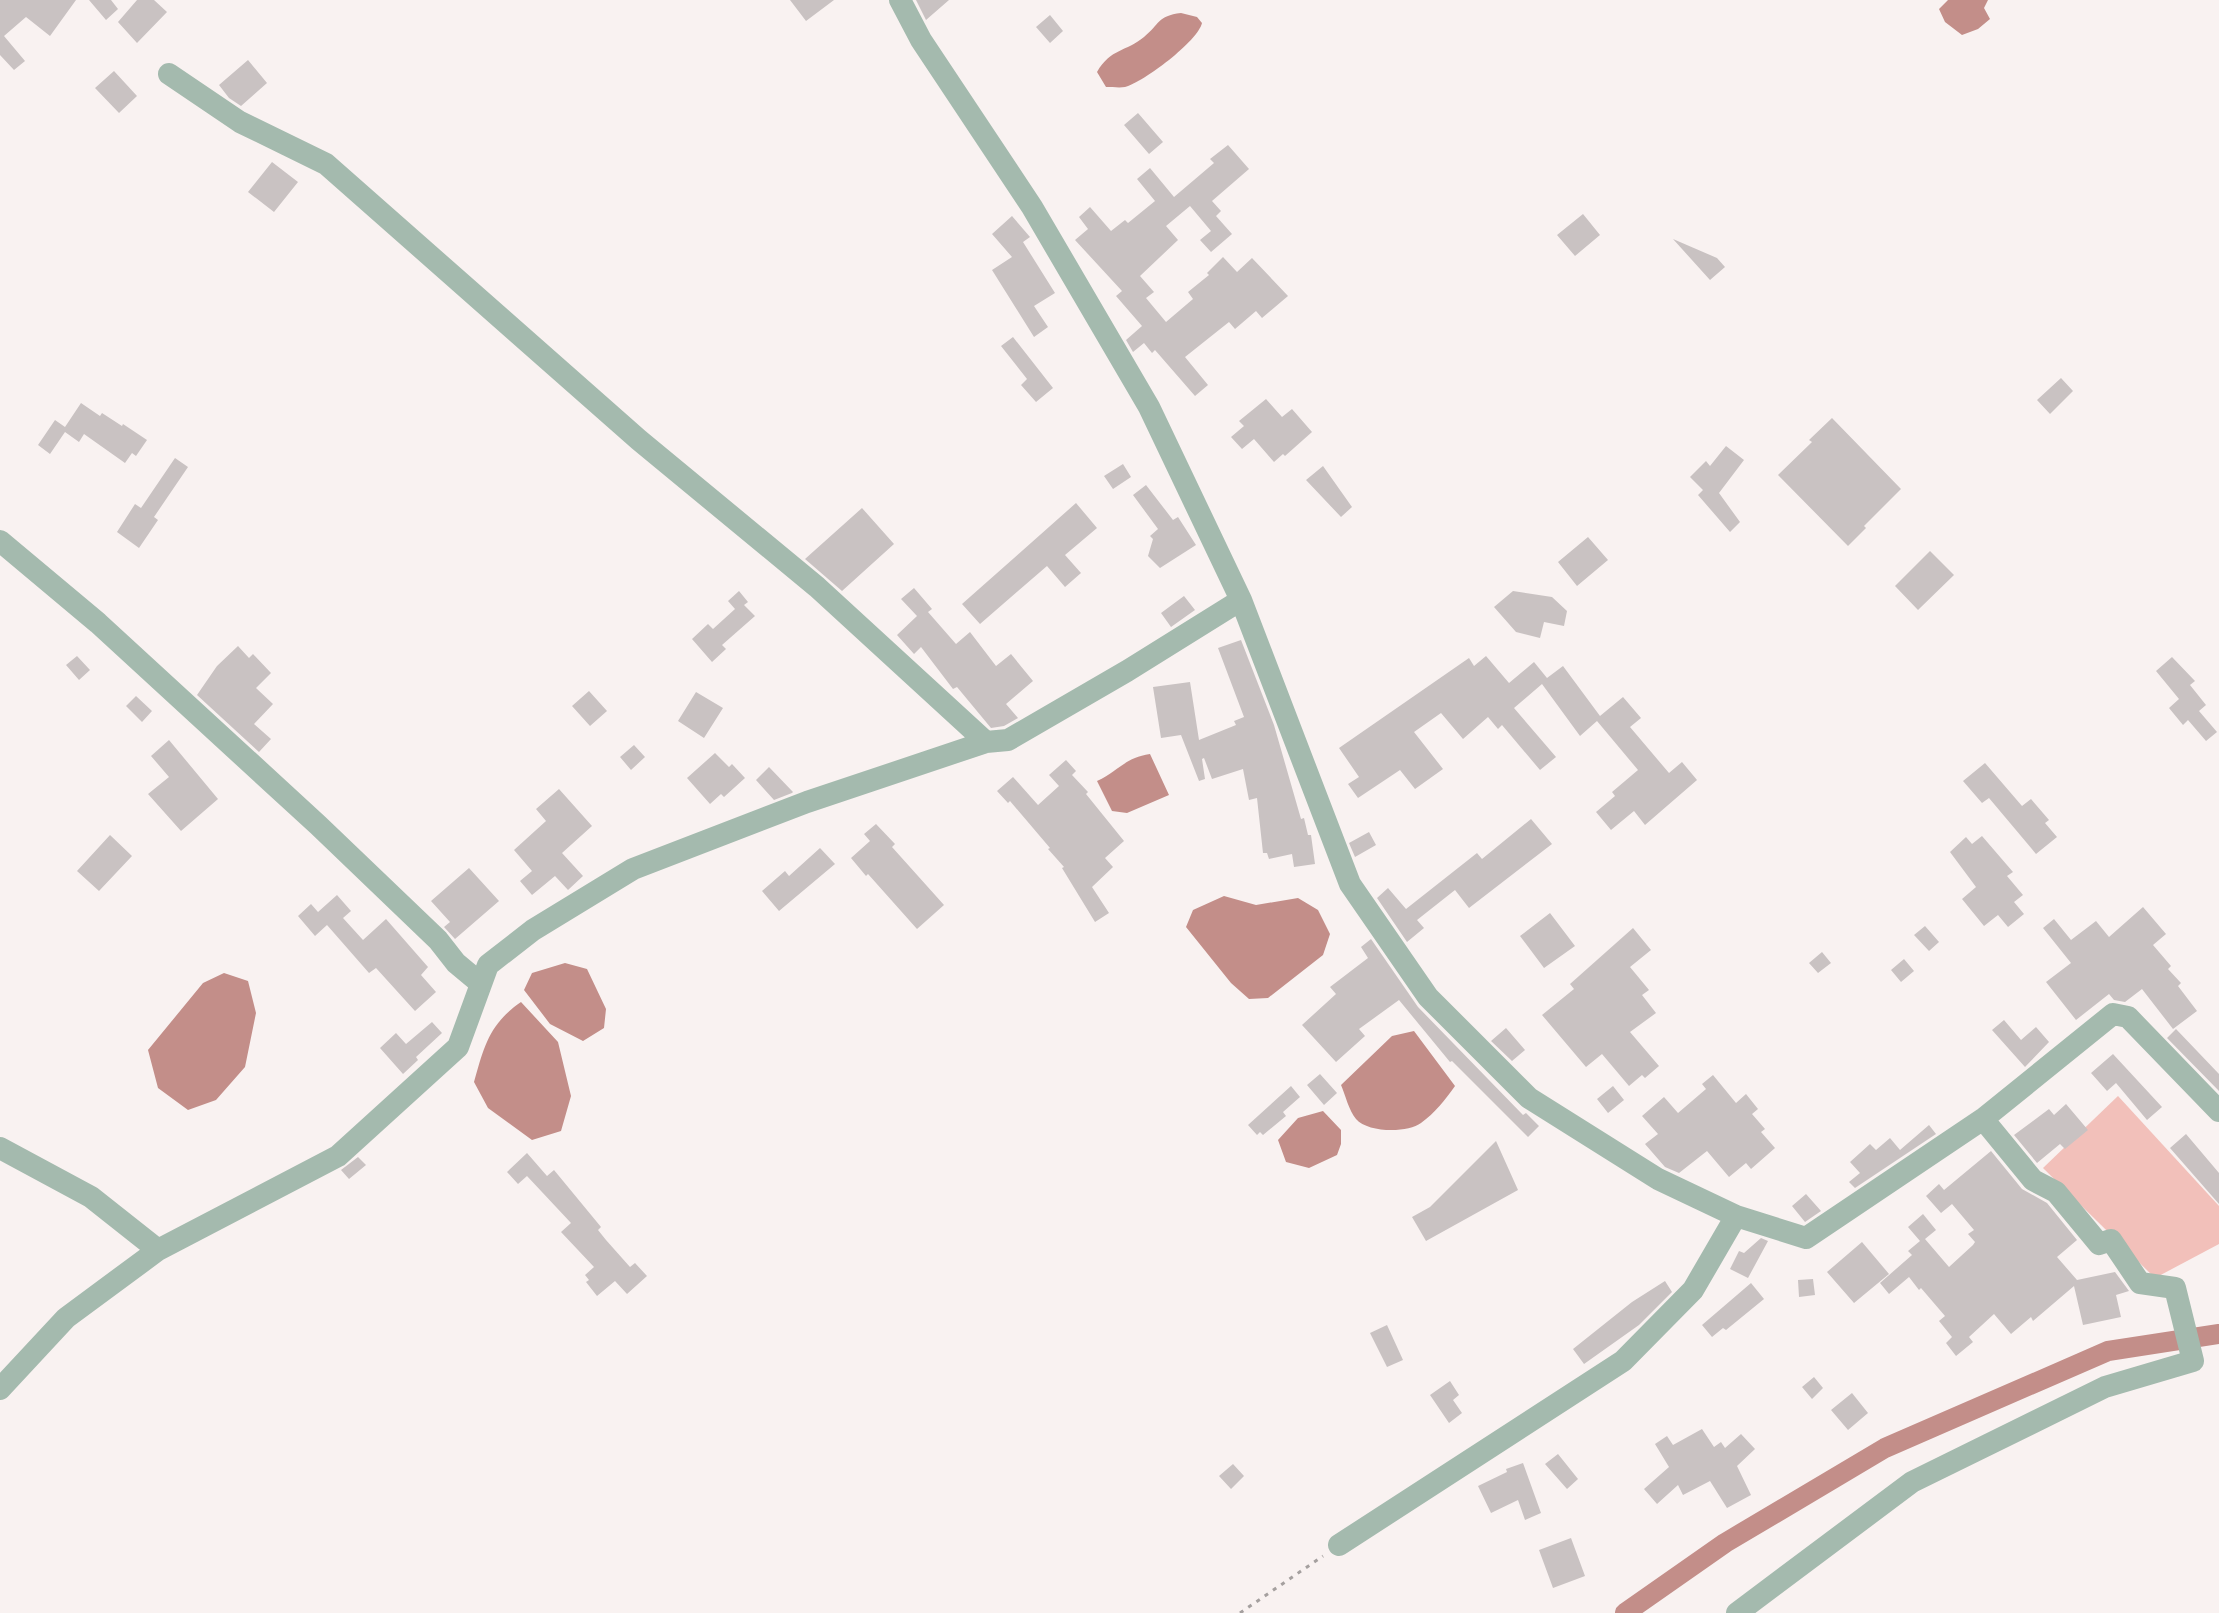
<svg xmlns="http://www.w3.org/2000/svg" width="2219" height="1613" font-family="Roboto,sans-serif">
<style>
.green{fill:#f2c0ba}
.water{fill:#c38e89}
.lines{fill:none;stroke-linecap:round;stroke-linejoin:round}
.canal{stroke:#c38e89;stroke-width:20}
.building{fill:#c9c2c2}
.path{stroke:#a5a09f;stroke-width:3;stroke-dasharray:4 6;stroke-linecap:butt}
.minor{stroke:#a4baae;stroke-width:22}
</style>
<rect width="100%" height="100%" fill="#f9f2f1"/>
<!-- green -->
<path class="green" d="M2118,1096l101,110v38l-64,34 -112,-110z"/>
<!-- water -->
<path class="water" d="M1948,0h40l-4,8 6,11 -12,10 -16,6 -17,-13 -6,-13z
M1181,13l16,4 5,6c-4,18 -58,59 -77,64 -5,1 -13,0 -19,0l-9,-15c14,-24 29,-20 47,-35 16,-13 13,-21 37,-24z
M1150,754l19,41 -42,18 -15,-2 -15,-30c22,-10 27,-23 53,-27z
M1224,896l32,9 42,-7 20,12 12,24 -7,21 -55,43 -19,1 -18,-16 -45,-56 7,-17z
M565,963l22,6 19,40 -2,19 -21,13 -33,-17 -26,-34 8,-17z
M224,973l24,8 8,32 -11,54 -29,33 -28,10 -30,-22 -10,-38 55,-67z
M521,1002l37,40 13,54 -10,35 -29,9 -44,-32 -14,-26c10,-35 15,-58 47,-80z
M1414,1031l41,55c-10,14 -20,27 -34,37 -13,10 -53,10 -65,-4 -7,-8 -11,-25 -15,-34l51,-49z
M1323,1111l18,19v14l-4,11 -28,13 -23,-6 -8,-22 20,-22z"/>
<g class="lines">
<!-- canal -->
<path class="canal" d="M1625,1613l100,-70 160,-95 223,-97 111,-17"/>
</g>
<!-- building -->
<path class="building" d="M0,0h76l-26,36 -24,-19 -22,19 21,25 -11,9 -14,-15z
M89,0h22l7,9 -12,11z
M137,0h17l13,12 -30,31 -19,-21z
M790,0h44l-28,21z
M916,0h33l-23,20z
M1050,15l13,16 -13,12 -14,-16z
M248,60l19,23 -26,23 -12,-8 -10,-13z
M114,71l23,25 -18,17 -24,-25z
M1138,113l25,29 -14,12 -25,-29z
M1228,145l21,24 -37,32 9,10 -5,5 16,18 -21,18 -11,-12 11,-9 -21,-25 -24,20 12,14 -38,36 14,16 -8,6 20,24 27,-23 -5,-7 21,-17 -2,-2 16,-16 14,15 15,-14 36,38 -26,22 -6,-7 -21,18 -6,-7 -44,35 23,28 -13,11 -40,-46 -3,3 -8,-10 -11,9 -7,-12 16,-14 -26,-30 6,-5 -47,-51 13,-11 -9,-12 11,-10 21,24 14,-11 3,3 27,-22 -18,-22 13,-11 24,29 40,-34 -4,-4z
M272,162l26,20 -24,30 -26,-20z
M1583,214l17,21 -25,21 -18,-21z
M1012,216l18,21 -7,5 32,51 -21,13 14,21 -14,10 -42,-67 20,-13 -20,-23z
M1673,239l44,19 8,9 -15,13z
M1013,337l40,51 -17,14 -15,-17 6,-6 -26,-33z
M2061,378l12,13 -23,23 -13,-14z
M1266,399l16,18 10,-8 20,23 -27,24 -2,-2 -9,8 -20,-23 -12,10 -11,-12 13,-11 -5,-5z
M81,403l19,13 2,-3 20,13 1,-2 24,16 -11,16 -4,-3 -7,10 -41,-29 -5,8 -14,-10 -15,22 -12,-9 17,-25 10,7z
M1832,418l69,71 -37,37 2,2 -18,18 -70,-71 34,-33 -3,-2z
M1726,446l18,14 -25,33 21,29 -10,10 -32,-37 5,-5 -13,-13 16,-16 4,5z
M175,458l13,9 -34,50 4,3 -19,28 -22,-16 18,-28 6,4z
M1123,464l8,13 -18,12 -9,-13z
M1323,466l29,41 -11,10 -35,-37z
M1146,485l27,35 5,-3 18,28 -36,23 -12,-12 5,-17 -3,-3 8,-7 -25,-34z
M1076,503l21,25 -32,27 16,18 -16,14 -18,-21 -67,58 -18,-20z
M862,508l32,36 -52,47 -37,-32z
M1588,537l20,23 -31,26 -19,-24z
M1930,551l24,24 -36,35 -23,-24z
M914,588l18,21 -4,3 28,32 14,-12 26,34 15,-12 22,27 -27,23 12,14 -14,8 -13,2 -34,-41 -4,2 -32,-42 -7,7 -17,-19 20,-19 -16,-17z
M739,591l9,11 -4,3 11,11 -33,29 4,4 -14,13 -20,-23 16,-15 5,5 22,-20 -7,-8z
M1513,591l39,6 15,14 -3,15 -20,-4 -4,16 -24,-6 -22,-25z
M1184,596l11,14 -24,17 -10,-14z
M1241,640l33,85 27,94 3,-1 4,17h3l4,29 -21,3 -2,-13 -23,5 -2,-6h-4l-6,-55 -8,2 -6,-31 -31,10 -8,-21 -2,1 3,20 -6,2 -18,-46 -20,3 -8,-51 37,-5 9,58 37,-15 -2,-4 10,-4 -26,-69z
M238,646l11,12 4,-4 18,19 -15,15 17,16 -19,20 17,15 -12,13 -62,-57 20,-29z
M77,656l13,14 -11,10 -13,-15z
M1486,656l23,27 25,-21 13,16 16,-12 37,50 23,-19 18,21 -11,9 39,46 13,-11 15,18 -52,45 -11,-14 -23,19 -15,-18 19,-16 -3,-4 26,-22 -41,-49 -17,15 -38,-52 -28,24 42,49 -16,13 -38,-45 -4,4 -10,-12 -25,22 -22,-26 -27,19 29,37 -28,20 -15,-19 -42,28 -10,-14 11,-7 -20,-29 130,-90 5,8z
M2172,657l23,24 -5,4 16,20 -7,6 18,21 -11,9 -18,-21 -5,5 -14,-17 10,-9 -23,-28z
M589,691l18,20 -17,15 -18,-20z
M696,692l27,16 -19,30 -26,-17z
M136,696l16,15 -10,11 -16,-16z
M169,740l49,59 -37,32 -33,-37 21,-17 -18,-21z
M634,745l11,12 -14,13 -11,-13z
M715,753l14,14 3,-3 13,14 -21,19 -3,-3 -11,10 -23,-26z
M1066,760l10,11 -4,4 16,17 -2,2 38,47 -19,17 8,9 -21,20 17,26 -14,9 -33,-54 2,-1 -16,-18 2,-1 -40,-47 -2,2 -11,-12 16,-14 25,28 21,-19 -10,-11z
M1985,763l37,43 9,-7 18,21 -4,3 12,14 -21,17 -47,-56 -7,5 -19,-22z
M769,767l24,25 -1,1 -18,7 -18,-20z
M559,789l33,37 -30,27 21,23 -15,14 -13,-14 -23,19 -12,-14 12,-10 -18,-21 32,-29 -10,-12z
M1531,819l21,25 -83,64 -14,-18 -38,30 7,8 -17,14 -30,-44 11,-10 18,21 71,-56 5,6z
M876,824l19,20 -3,3 52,58 -27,24 -49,-55 -2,2 -15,-18 19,-17 -6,-7z
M1369,832l7,13 -21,12 -6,-14z
M110,835l22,21 -33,35 -22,-20z
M1982,836l31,36 -6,4 16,19 -9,7 10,12 -16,13 -10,-12 -14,11 -22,-27 14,-12 -26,-35 16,-15 6,7z
M820,848l15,16 -56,47 -17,-20 23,-20 4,5z
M469,868l30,33 -44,38 -11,-12 6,-5 -19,-21z
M337,895l14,16 -8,7 20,22 23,-21 42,48 -7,8 15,17 -21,19 -39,-43 -7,5 -42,-48 -12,11 -17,-20 13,-12 7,8z
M2143,907l23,27 -13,11 18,21 -3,3 13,14 -3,3 19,25 -24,18 -31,-40 -17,13 -11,-2 -5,-6 -33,26 -30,-38 25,-19 -28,-35 11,-9 17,21 25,-19 13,16z
M1550,913l25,33 -31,22 -24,-32z
M1925,926l14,16 -10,9 -15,-16z
M1633,928l18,22 -21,17 19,23 -7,5 14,18 -26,19 29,34 -14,12 -3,-3 -13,11 -27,-32 -16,13 -44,-52 32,-26 -4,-5z
M1371,939l47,68 105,108 3,-2 13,13 -11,11 -76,-76 -2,1 -51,-62 -40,29 6,7 -29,26 -34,-37 34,-31 -6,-7 38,-29 -7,-11z
M1822,952l9,11 -13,10 -9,-10z
M1904,959l10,12 -13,11 -10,-12z
M2004,1020l17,20 15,-13 13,15 -24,25 -33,-37z
M432,1022l10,11 -26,24 2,3 -15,14 -23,-26 16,-15 10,11z
M1506,1028l19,22 -13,11 -21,-20z
M2176,1029l43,45v17l-52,-53z
M2113,1054l49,53 -15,13 -31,-37 -9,8 -16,-18z
M1320,1074l17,19 -13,12 -17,-20z
M1713,1075l23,28 10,-9 12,15 -6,5 13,15 -4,3 14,16 -24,21 -5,-6 -17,14 -22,-26 -28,22 -14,-6 -20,-23 13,-10 -16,-18 22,-19 14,16 28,-24 -4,-5z
M1291,1086l9,11 -17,15 3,4 -23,19 -3,-3 -3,3 -9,-10z
M1613,1086l11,14 -16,13 -11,-14z
M2066,1104l22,26 -23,19 -5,-5 -23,19 -23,-28 35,-26 5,6z
M1929,1125l7,9 -81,54 -6,-6 11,-9 -10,-11 20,-18 6,6 14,-12 10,12z
M2186,1134l33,39v31l-49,-56z
M1496,1141l22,49 -92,51 -14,-24 18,-10z
M1991,1151l31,38 25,14 30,37 -20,17 20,23 38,-8 14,19 -13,4 5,22 -38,8 -9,-39 -41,35 -2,-4 -20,17 -17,-20 -25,23 4,5 -17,14 -10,-13 6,-6 -13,-16 6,-5 -24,-28 -2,2 -10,-13 -20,17 -9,-11 32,-28 -4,-4 12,-10 -12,-14 15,-13 13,16 -11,9 24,28 24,-22 2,-3 -7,-8 6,-4 -22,-26 -11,9 -15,-17 13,-12 5,6z
M527,1153l20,23 7,-6 47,57 -3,3 8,10 24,27 5,-4 12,13 -20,18 -12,-13 -18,15 -11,-14 3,-2 -4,-5 9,-8 -33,-35 10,-9 -44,-47 -9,8 -11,-12z
M358,1157l8,8 -17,14 -8,-9z
M1806,1194l15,17 -16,11 -13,-16z
M1761,1238l7,3 -20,37 -18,-9 9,-18 5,2z
M1862,1242l27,32 -35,29 -27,-31z
M1813,1279l2,16 -16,2 -1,-17z
M1665,1281l7,11 -33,33 -55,39 -11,-15 59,-47z
M1751,1283l13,16 -38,31 -3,-2 -11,9 -10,-12z
M1387,1325l16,35 -16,7 -17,-34z
M1814,1377l9,11 -11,11 -10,-12z
M1450,1381l9,14 -6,5 9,13 -13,10 -19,-28z
M1852,1393l16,20 -20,17 -17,-20z
M1702,1429l12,18 7,-5 4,6 16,-14 14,15 -18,17 14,29 -24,13 -17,-27 -27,14 -5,-10 -21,19 -13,-15 25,-22 -14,-23 12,-8 6,9z
M1558,1454l20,25 -11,10 -22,-25z
M1523,1463l18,50 -16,7 -7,-20 -27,13 -13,-27 29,-14 -1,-3z
M1233,1464l11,12 -13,13 -12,-13z
M1571,1538l14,38 -32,12 -14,-38z"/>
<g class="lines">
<!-- path -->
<path class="path" d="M1240,1613l83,-57"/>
<!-- minor -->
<path class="minor" d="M900,0l21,40 111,167 117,200 92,193 109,284 78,113 101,101 129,81 78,37 70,22 177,-119 130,-105 15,3 91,94
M169,74l71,48 86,42 313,276 178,147 169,155
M0,541l98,82 220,202 120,115 18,23 24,20
M0,1148l91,49 67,53
M0,1389l66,-71 92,-68 180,-94 120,-109 30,-82 45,-35 100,-61 174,-67 179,-60 22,-2 119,-69 114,-71
M1339,1545l284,-184 70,-71 43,-74
M1737,1613l175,-131 193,-95 88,-26 -18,-73 -35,-5 -29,-43 -12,4 -43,-52 -23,-12 -50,-61"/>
</g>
</svg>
